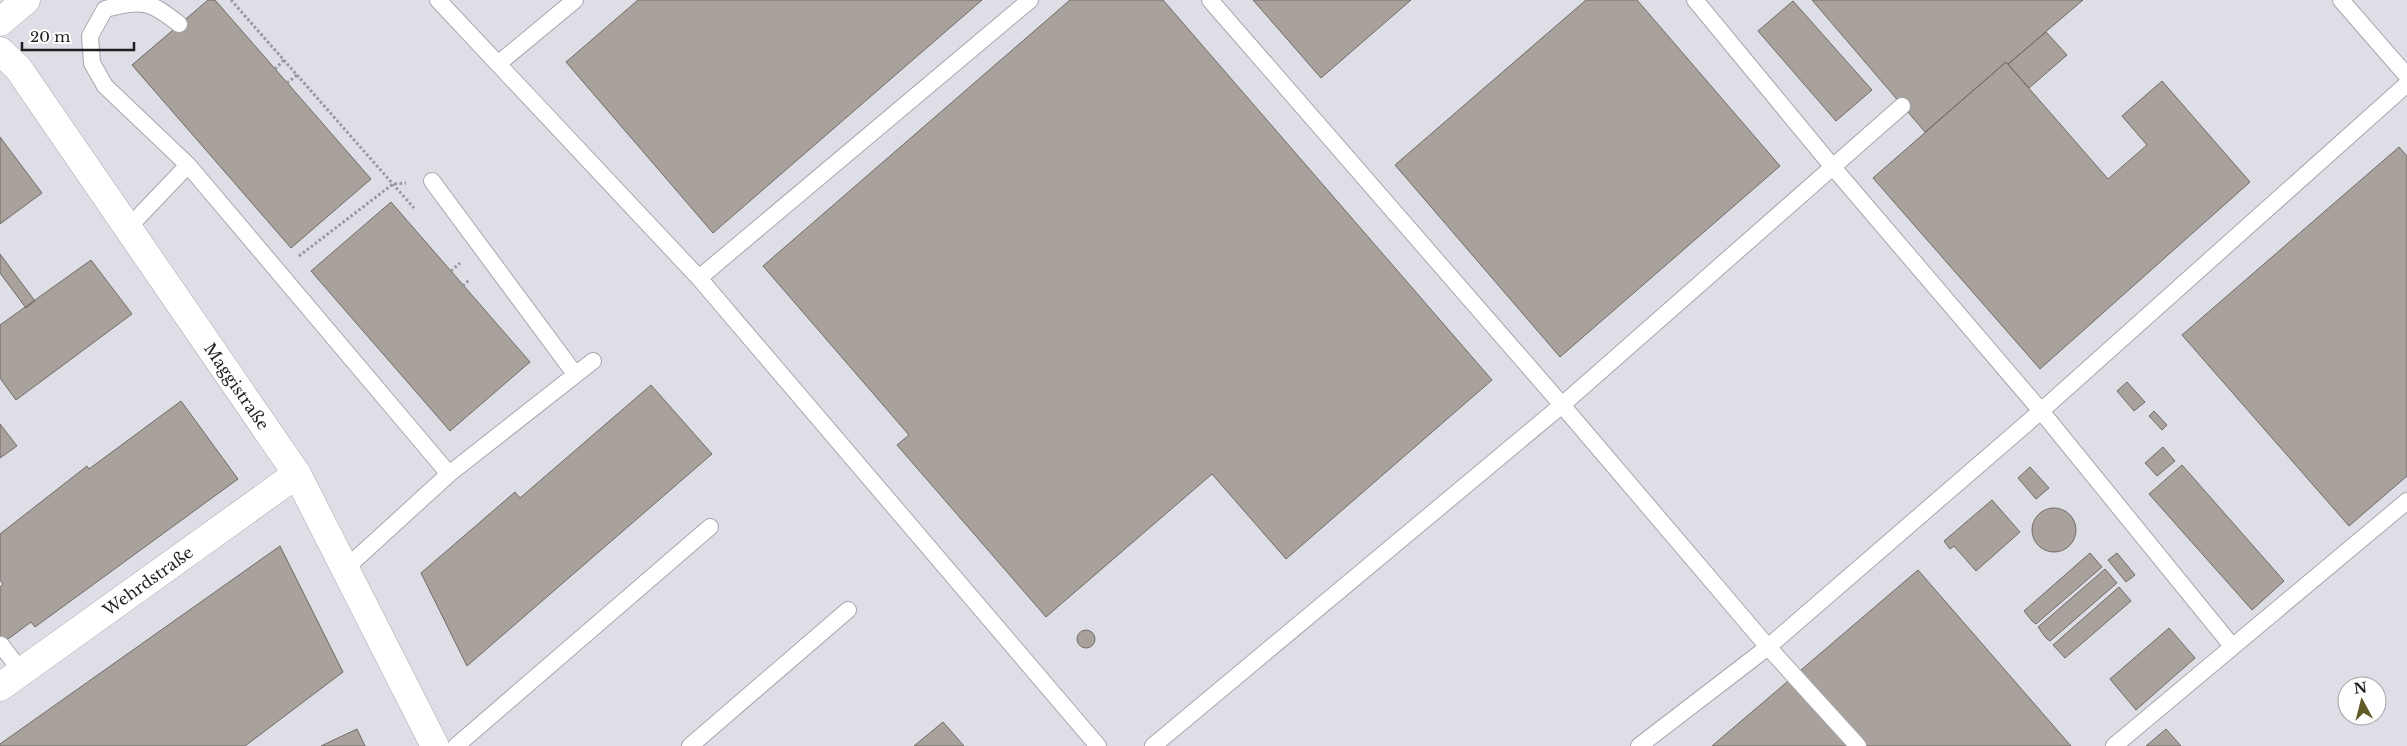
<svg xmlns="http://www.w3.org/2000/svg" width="2407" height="746" font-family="'Libre Baskerville',serif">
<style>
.building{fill:#a8a19c;stroke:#716b66}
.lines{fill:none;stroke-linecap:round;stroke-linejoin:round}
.lane-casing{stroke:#a7a7af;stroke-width:18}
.street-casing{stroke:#a7a7af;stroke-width:29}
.path{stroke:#97989d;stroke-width:3;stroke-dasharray:2.5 2.5;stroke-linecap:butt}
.lane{stroke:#fff;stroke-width:16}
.street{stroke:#fff;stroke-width:28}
.labels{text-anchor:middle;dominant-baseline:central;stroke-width:4;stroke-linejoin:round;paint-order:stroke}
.street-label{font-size:16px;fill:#1f1f21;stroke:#fff}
</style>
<rect width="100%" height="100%" fill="#dddee6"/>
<!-- building -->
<path class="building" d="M208,0h7l156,179 -80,69 -159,-183z
M638,0h344l-269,233 -147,-171z
M1070,0h93l329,380 -206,179 -74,-85 -166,143 -149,-172 12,-10 -146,-169z
M1253,0h158l-90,78z
M1586,0h51l143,166 -220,191 -165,-192z
M1812,0h271l-75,64 -2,-2 -81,70z
M1793,1l79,89 -36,31 -78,-90z
M2046,32l21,23 -38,33 -21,-24z
M2006,62l102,117 39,-34 -25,-29 40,-35 88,101 -210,187 -167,-191z
M0,137l42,56 -42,31z
M2399,147l8,9v320l-58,50 -167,-191z
M391,202l139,160 -80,69 -139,-160z
M0,254l35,47 -9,7 -26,-35z
M91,260l41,54 -116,86 -16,-22v-53z
M2127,382l18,20 -11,9 -17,-20z
M651,385l61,69 -245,212 -46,-93 94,-81 5,6z
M181,401l57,78 -203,148 -4,-5 -31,23v-58l3,-3 -3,-4v-46l87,-68 2,3z
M2154,411l13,14 -5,5 -13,-14z
M0,424l17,22 -17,12z
M2163,447l12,14 -18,15 -12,-13z
M2182,465l102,116 -32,29 -103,-116z
M2030,467l19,21 -13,11 -18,-21z
M1992,500l28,32 -44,39 -22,-25 -4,3 -6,-8z
M2032 530a22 22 0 1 1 44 0a22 22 0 1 1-44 0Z
M280,546l63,126 -98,74h-245v-2z
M2090,553l12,14 -66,57 -4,-3 -8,-10z
M2117,553l18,22 -9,7 -18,-22z
M2105,569l12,14 -67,58 -4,-3 -8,-11z
M1918,570l153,176h-359l82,-70z
M2119,587l12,14 -66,57 -12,-13z
M2169,628l26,30 -59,52 -26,-31z
M1077 639a9 9 0 1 1 18 0a9 9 0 1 1-18 0Z
M943,722l21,24h-50z
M357,729l8,17h-44z
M2166,729l15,17h-35z"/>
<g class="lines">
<!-- lane casing -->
<g class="lane-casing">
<path id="lane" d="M438,0l261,278 399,468
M1210,0l352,405 206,242 90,99
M1695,0l137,166 209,245 191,235
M2341,0l66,76
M179,24c-30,-24 -36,-24 -74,-15l-15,27 2,27 13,23 83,79 261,309
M498,64l77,-64
M432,181l143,193
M127,229l61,-64
M699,278l331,-278
M346,568l103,-94 144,-113
M1,645l20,26
M456,746l254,-219
M690,746l158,-136
M1153,746l409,-341 340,-299
M1639,746l129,-99 273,-236 366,-327
M2114,746l293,-245"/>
</g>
<!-- street casing -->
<g class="street-casing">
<g id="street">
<path d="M0,22l26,-22"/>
<path id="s1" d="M0,51l18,17 279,406 138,272"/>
<path id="s2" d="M0,687l297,-213"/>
</g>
</g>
<!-- path -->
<path class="path" d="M231,0l183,208
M275,69l9,-9
M287,83l10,-8
M299,256l94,-72 13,-1
M451,271l9,-8
M463,286l7,-7"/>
<!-- lane -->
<use href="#lane" class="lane"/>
<!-- street -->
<use href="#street" class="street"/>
</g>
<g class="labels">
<!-- street labels -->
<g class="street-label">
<text stroke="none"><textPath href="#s1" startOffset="411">Maggistraße</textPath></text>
<text stroke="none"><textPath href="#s2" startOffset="182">Wehrdstraße</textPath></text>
</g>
</g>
<!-- north arrow -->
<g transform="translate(2362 701) rotate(353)"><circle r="24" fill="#ffffff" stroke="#a5a5a6"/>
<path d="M0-4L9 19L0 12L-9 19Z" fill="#5f5a26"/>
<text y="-8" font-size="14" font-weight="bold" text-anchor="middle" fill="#1f1f21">N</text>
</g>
<!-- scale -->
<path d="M22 42v8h112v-8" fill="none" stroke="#1f1f21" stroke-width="2.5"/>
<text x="30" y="42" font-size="15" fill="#1f1f21" stroke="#ffffff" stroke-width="4" paint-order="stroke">20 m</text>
</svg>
